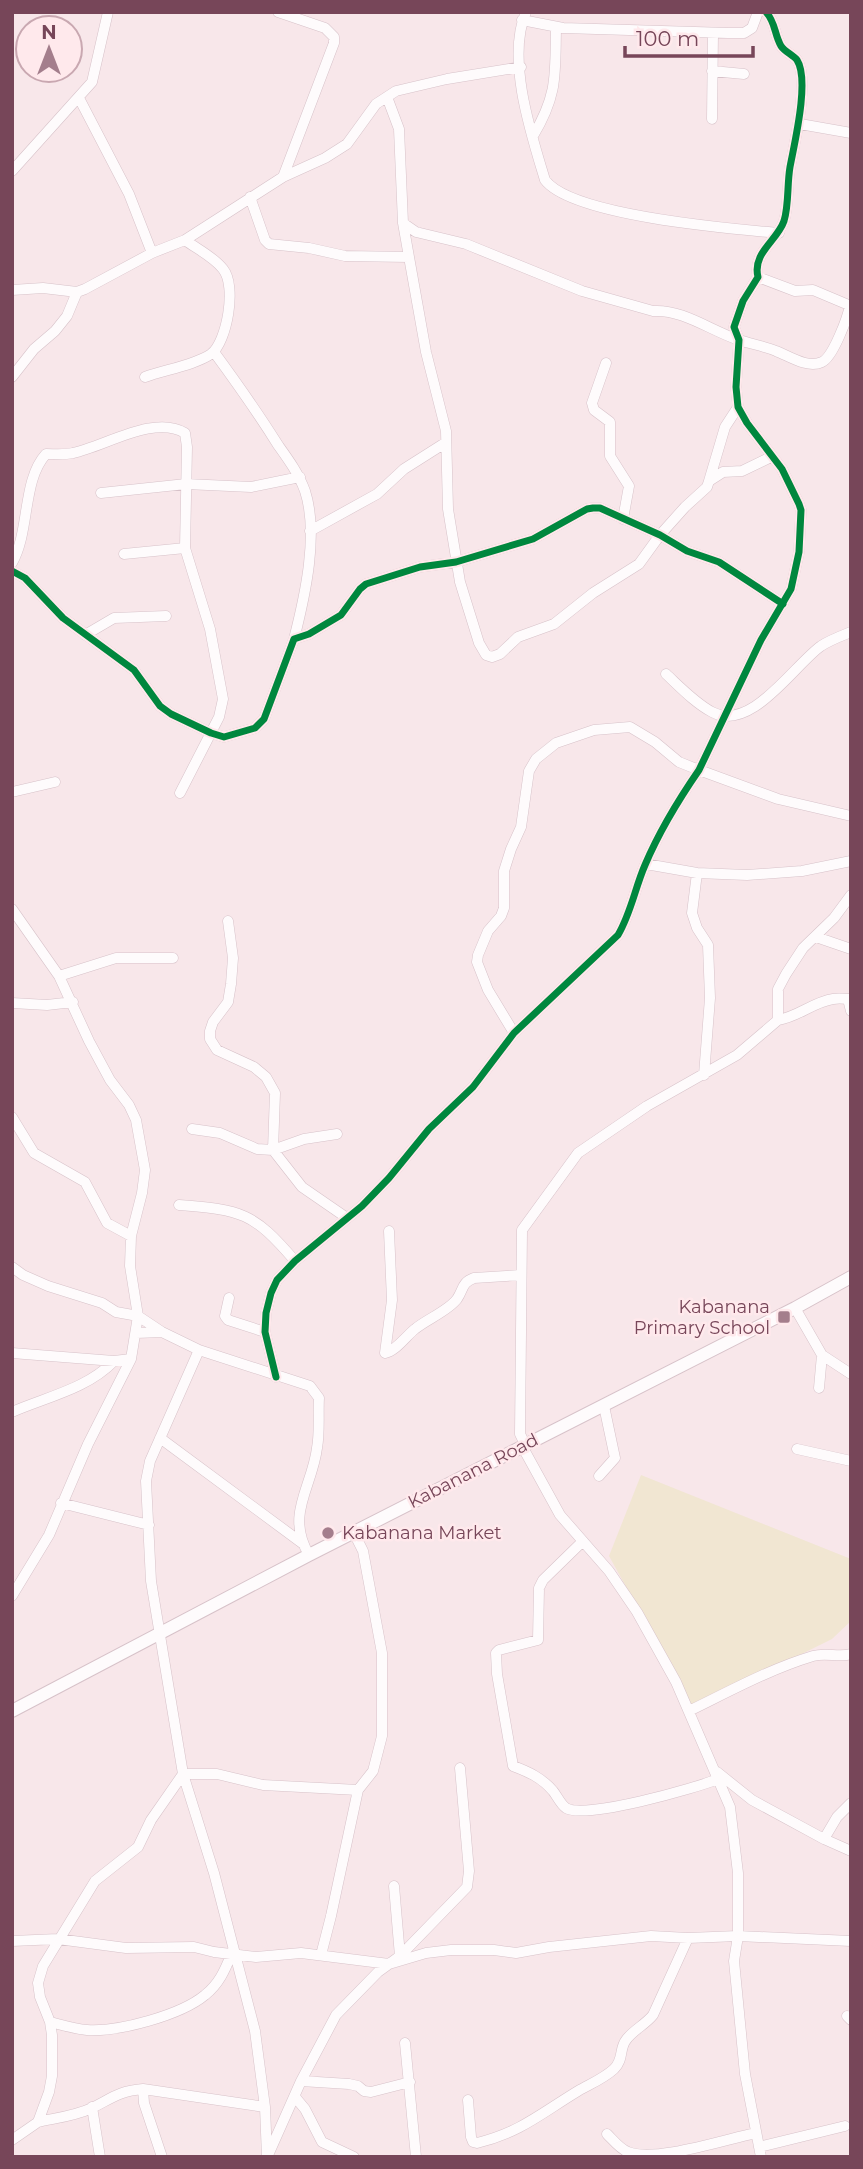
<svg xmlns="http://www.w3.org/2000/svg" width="863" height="2169" font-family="Montserrat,sans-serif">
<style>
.green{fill:#f1e6d2}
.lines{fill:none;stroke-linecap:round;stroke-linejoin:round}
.minor-casing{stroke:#d7c2c9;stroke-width:11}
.tertiary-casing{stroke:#d7c2c9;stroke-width:14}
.minor{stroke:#fefbfc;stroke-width:10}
.tertiary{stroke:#fefbfc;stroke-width:12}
.cycleway-casing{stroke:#ffe9ec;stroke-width:11}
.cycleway{stroke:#00873e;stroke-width:7}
.poi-dot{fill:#a47e8c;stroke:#ffe9ec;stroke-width:2.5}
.labels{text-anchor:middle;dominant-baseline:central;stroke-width:5;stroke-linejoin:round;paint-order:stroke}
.poi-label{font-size:18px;fill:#774659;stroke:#ffe9ec;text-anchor:end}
.street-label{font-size:18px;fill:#774659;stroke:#ffe9ec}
</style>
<rect width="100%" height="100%" fill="#f8e7ea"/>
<!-- green -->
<path class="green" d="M641,1475l210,84v62l-19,18 -139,69 -84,-152z"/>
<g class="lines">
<!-- minor casing -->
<g class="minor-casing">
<path id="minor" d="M278,12l47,16 9,9v6l-51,134
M526,12c-20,46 5,122 19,168 27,36 188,49 234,53
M522,20l41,8 165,5h16l8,-5 6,-16
M712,71l32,3
M387,97l12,32 4,94 6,34 17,95 20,79 2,78 12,73 19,61 7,12 6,2 8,-3 18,-17 36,-13 39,-31 46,-29 21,-29 25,-28 22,-20 2,-6 14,-9 19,-1 29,-14
M79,98l50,96 23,59
M712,119l1,-86
M800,124l51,9
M533,136c25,-42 22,-61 23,-108
M12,171l80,-89 16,-70
M250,197l15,43 4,4 40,4 36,8 64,1
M403,223l13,9 50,12 116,47 71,20c30,-2 58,20 86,29 12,4 25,6 37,11 13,5 32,18 46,11 11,-5 26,-45 28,-57
M758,277l37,14 18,-1 38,16
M12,290l31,-2 34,4 8,-3 67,-36 33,-13 98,-63 42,-19 22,-14 29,-40 20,-13 51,-12 74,-12
M214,352c22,30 44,61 64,93 10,14 21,29 27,46 14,43 0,105 -11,148
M606,363l-14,40 2,7 16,12v34l19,30 -6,33
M12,377l22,-28 21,-18 12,-15 10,-24
M145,377c19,-7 50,-12 66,-23 16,-12 26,-68 12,-85 -9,-12 -26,-20 -38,-29
M709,481l16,-54 13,-20
M101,493l85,-9 65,3 49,-10
M310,531l67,-37 27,-25 41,-26
M124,554l61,-6
M12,563c18,-31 10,-83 34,-109 9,0 18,1 27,-1 31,-6 81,-39 112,-20l2,14 -2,101 25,81 13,70 -4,18 -39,76
M12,571l13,7 38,40 71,52 26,36 11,8 40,19 13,4 31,-9 9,-9 30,-80 15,-5 32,-19 19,-26 6,-5 54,-17 36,-5 77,-23 54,-30 6,-1h7l60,27 27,16 32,11 64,42
M85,635l29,-17 52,-2
M666,674c14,13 29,29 46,38 39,21 82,-47 109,-66 9,-6 20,-10 30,-14
M12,792l43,-10
M646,864l51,9 50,2 55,-4 49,-10
M697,873l-5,40 5,15 11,17 2,53 -6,77
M12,909l47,67 30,65 21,39 19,25 7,15 9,50 -3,23 -11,43 -1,30 8,50 -7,43 -43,85 -39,91 -37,61
M228,921l5,37 -2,26 -3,18 -15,20 -3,9v8l7,11 37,17 12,10 9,16 -2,57 29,37 45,31
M816,937l35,12
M59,976l57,-18h57
M848,999l3,12
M12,1003l35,2 26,-3
M778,1020c20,-3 35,-18 55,-21 6,-1 12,0 18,0
M514,1033l-26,-43 -11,-28 1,-7 10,-24 13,-15 3,-8v-37l7,-22 10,-22 8,-56 7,-12 20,-16 38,-13 36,-3 25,15 24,20 20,8 79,29 73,17
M12,1117l22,36 51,29 22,41 24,13
M192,1129l28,4 37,16 16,1 31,-11 33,-5
M179,1205c63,5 74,7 116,56
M389,1231l3,69 -7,53c11,-2 21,-17 30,-24 12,-10 33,-18 42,-30 7,-10 4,-16 17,-21l47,-3
M12,1267l11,8 25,11 54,17 14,9 22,4 24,16 37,18 111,36 9,12c-1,16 1,34 -2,50 -5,40 -32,66 -8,107
M229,1298l-4,18 3,4 37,12
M795,1308l27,47 29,19
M136,1333l26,-1
M199,1350l-49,111 -4,20 5,100 32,193 31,99 41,158 10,76 2,50
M12,1353l102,8 17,-2
M276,1377l-11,-45 1,-19 5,-20 6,-13 18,-19 67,-55 27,-28 40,-49 44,-42 41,-54 104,-98c13,-22 17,-47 27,-70 14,-33 34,-66 54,-95l62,-130 30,-51 8,-37 2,-42 -2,-6 -17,-35 -35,-46 -9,-16 -2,-20 3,-47 -5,-13 9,-26 15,-24c-6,-24 19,-36 26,-56 5,-16 3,-37 6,-54 4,-22 20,-87 7,-107 -4,-5 -12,-8 -16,-14 -7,-12 -5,-23 -15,-34
M819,1388l3,-33
M12,1412c34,-15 75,-23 102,-51
M160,1438l142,105
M525,1444l-5,-10 2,-204 56,-77 69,-47 90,-51 41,-35v-31l8,-15 17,-26 31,-30 17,-23
M522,1446l38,69 49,56 28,41 39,70 54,125 8,66v63l-4,25 11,113 16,83
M797,1449l54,12
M599,1476l16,-18 -11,-52
M61,1503l88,22
M582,1542l-39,38 -4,8 -1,52 -39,10 -3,3 1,21 16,92c16,6 29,12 40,25 4,5 8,14 13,17 18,12 130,-20 152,-29
M689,1711c41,-20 81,-42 124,-55 13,-4 26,2 38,-2
M717,1772l35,28 72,39 13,-22 14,-14
M824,1839l27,12
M394,1886l6,70
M12,1941l46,-2 68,9 68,-1 20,5 42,5 45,-4 88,11 37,-11 25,-3h43l22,3 33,-6 102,-11 37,2 50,-2 113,5
M321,1955l10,-39 27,-126 15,-19 9,-35v-83l-19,-102 -9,-18
M847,2016l4,4
M50,2022c12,3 25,7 37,8 32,2 94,-15 118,-35 14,-11 20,-25 26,-40
M405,2043l11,114
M301,2081l48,3 9,2 6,5 7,1 39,-10
M143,2089l1,14 18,54
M295,2097l10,12 17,33 32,15
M468,2100l3,37 2,5 4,1c44,-11 63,-29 101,-52 12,-7 25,-12 36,-22 10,-10 5,-20 12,-29 7,-10 19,-15 27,-25l35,-77
M92,2107l8,50
M38,2122c18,-4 37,-6 54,-14 20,-10 27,-17 51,-19l122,18
M607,2134c6,6 13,15 21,18 27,11 98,-13 128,-19
M12,2140l26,-18 11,-30 3,-16v-41l-2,-13 -10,-25 -2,-14 5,-17 52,-85 43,-34 13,-27 32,-46h34l46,11 95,5
M759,2147l86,-21
M269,2153l32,-72 35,-66 42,-43 22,-16 67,-69 2,-16 -9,-103"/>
</g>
<!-- tertiary casing -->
<g class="tertiary-casing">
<path id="tertiary" d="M12,1711l297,-156 486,-247 56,-31"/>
</g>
<!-- minor -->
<use href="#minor" class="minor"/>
<!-- tertiary -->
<use href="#tertiary" class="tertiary"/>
<!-- cycleway casing -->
<g class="cycleway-casing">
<path id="cycleway" d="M12,571l13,7 38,40 71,52 26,36 11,8 40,19 13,4 31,-9 9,-9 30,-80 15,-5 32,-19 19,-26 6,-5 54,-17 36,-5 77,-23 54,-30 6,-1h7l60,27 27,16 32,11 64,42
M276,1377l-11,-45 1,-19 5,-20 6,-13 18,-19 67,-55 27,-28 40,-49 44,-42 41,-54 104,-98c13,-22 17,-47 27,-70 14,-33 34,-66 54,-95l62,-130 30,-51 8,-37 2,-42 -2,-6 -17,-35 -35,-46 -9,-16 -2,-20 3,-47 -5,-13 9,-26 15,-24c-6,-24 19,-36 26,-56 5,-16 3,-37 6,-54 4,-22 20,-87 7,-107 -4,-5 -12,-8 -16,-14 -7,-12 -5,-23 -15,-34"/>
</g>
<!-- cycleway -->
<use href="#cycleway" class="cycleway"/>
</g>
<!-- markers -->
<g class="poi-dot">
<rect x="777" y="1310" width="14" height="14" rx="3.5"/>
<circle cx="328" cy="1533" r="7"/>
</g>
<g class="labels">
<!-- poi labels -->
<g class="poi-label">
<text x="770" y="1307">Kabanana<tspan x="770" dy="21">Primary School</tspan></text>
<text x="342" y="1533" text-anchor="start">Kabanana Market</text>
</g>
<!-- street labels -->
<g class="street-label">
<text transform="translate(473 1471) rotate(-27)">Kabanana Road</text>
</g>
</g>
<!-- border -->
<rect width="863" height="2169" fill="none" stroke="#774659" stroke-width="28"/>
<!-- north arrow -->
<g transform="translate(49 49)"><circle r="33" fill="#ffe9ec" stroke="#c9a8b1" stroke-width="2"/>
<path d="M0-5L12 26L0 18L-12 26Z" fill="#a47e8c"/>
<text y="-10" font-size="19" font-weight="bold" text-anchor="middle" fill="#774659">N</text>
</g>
<!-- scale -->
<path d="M625 46v10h128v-10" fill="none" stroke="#774659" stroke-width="3.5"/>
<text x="636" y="46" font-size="21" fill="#774659" stroke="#ffe9ec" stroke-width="5" paint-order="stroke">100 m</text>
</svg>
